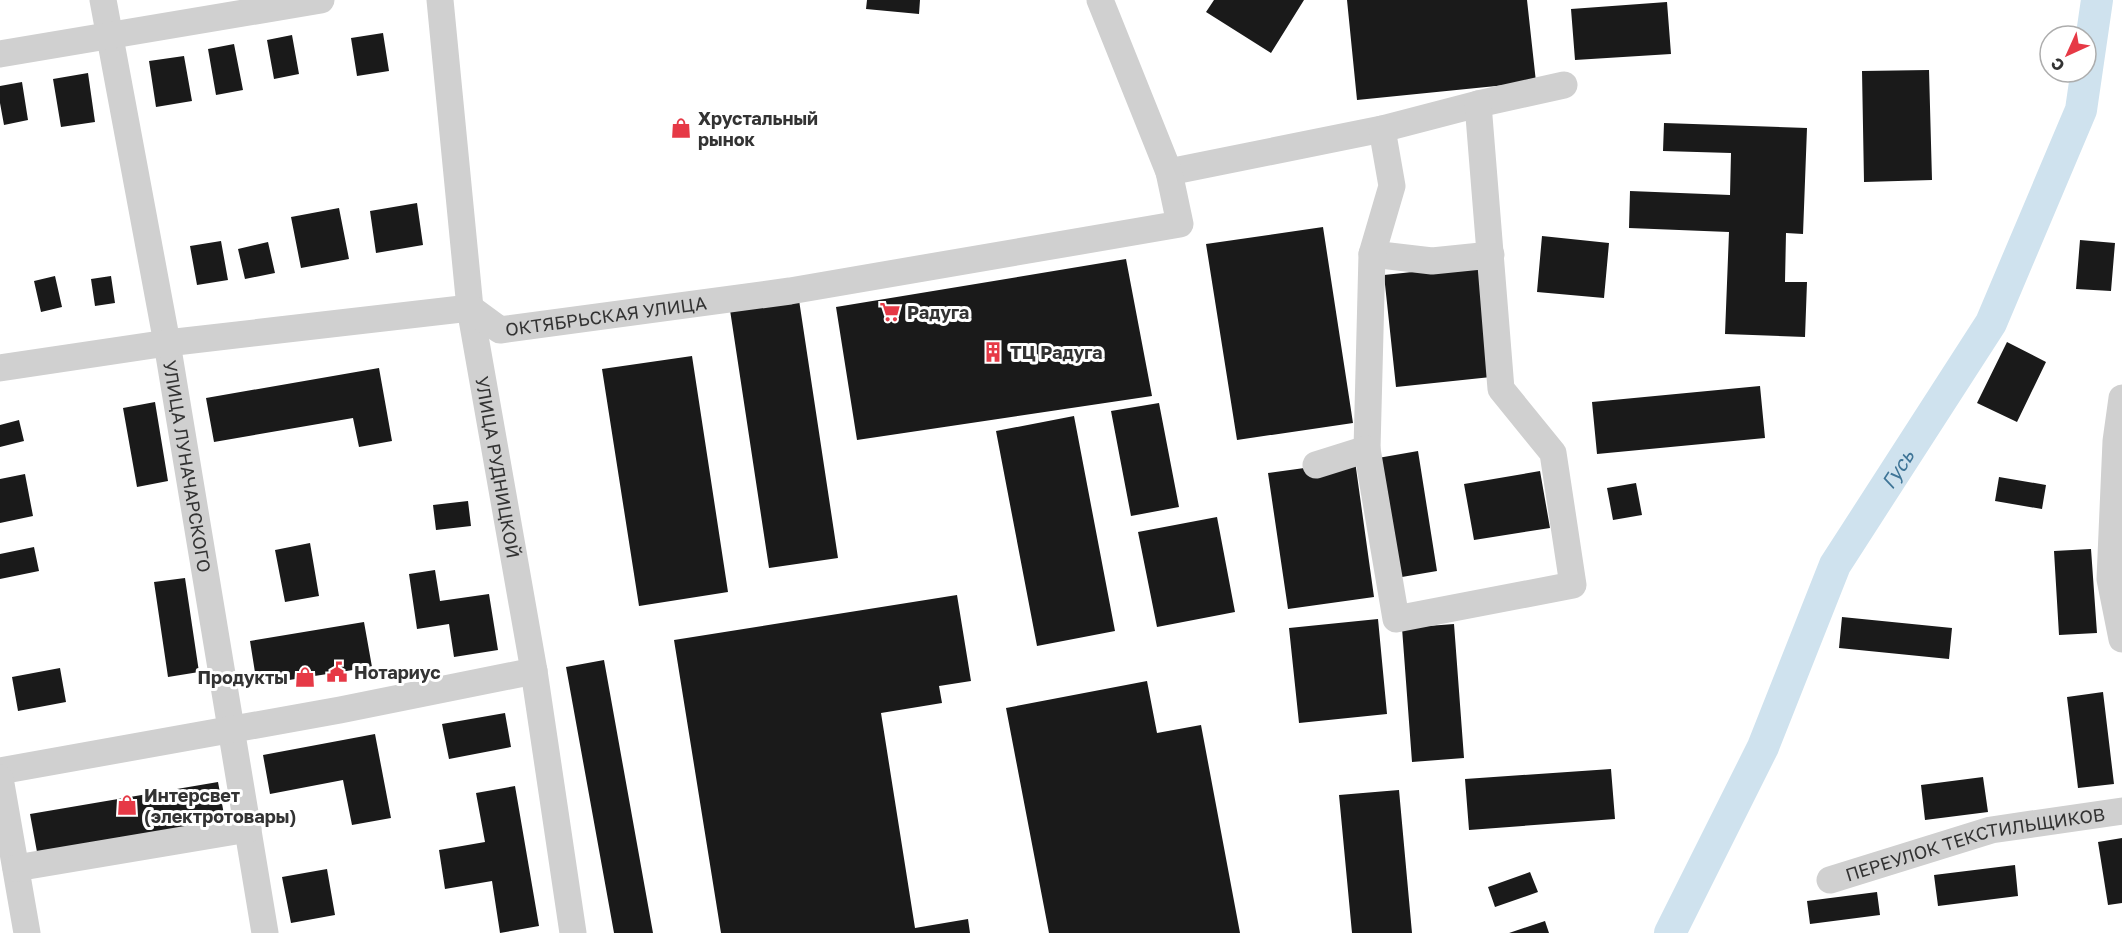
<svg xmlns="http://www.w3.org/2000/svg" width="2122" height="933" font-family="'Golos Text',sans-serif">
<style>
.lines{fill:none;stroke-linecap:round;stroke-linejoin:round}
.river{stroke:#cfe2ee;stroke-width:32}
.building{fill:#1a1a1a}
.minor{stroke:#d0d0d0;stroke-width:27}
.labels{text-anchor:middle;dominant-baseline:central;stroke-width:6;stroke-linejoin:round;paint-order:stroke}
.poi-label{font-size:18px;font-weight:bold;fill:#333;stroke:#fff;text-anchor:start}
.street-label{font-size:18px;fill:#333;stroke:#fff}
.water-label{font-size:20px;font-style:italic;fill:#3f7597;stroke:#fff}
</style>
<rect width="100%" height="100%" fill="#fff"/>
<g class="lines">
<!-- river -->
<path class="river" id="s1" d="M1670,933l93,-186 72,-182 156,-242 90,-213 16,-110"/>
</g>
<!-- building -->
<path class="building" d="M867,0h53l-1,14 -53,-5z
M1214,0h90l-33,53 -65,-41z
M1347,0h180l9,82 -179,18z
M1667,2l4,52 -96,6 -4,-51z
M383,33l6,38 -32,5 -6,-38z
M292,35l7,39 -25,5 -7,-39z
M234,44l9,46 -27,5 -8,-46z
M184,56l8,45 -36,6 -7,-46z
M1929,70l3,110 -68,2 -2,-111z
M88,73l7,49 -34,5 -8,-48z
M22,82l6,38 -24,5 -4,-22v-17z
M1664,123l143,5 -4,106 -17,-1 -1,49h22l-2,55 -80,-3 4,-102 -100,-4 1,-37 100,4 1,-42 -68,-2z
M417,203l6,42 -47,8 -6,-42z
M339,208l10,51 -48,9 -10,-51z
M1323,227l30,196 -116,17 -31,-196z
M1542,236l67,7 -5,55 -67,-6z
M2080,240l35,3 -4,48 -35,-2z
M221,241l7,39 -31,5 -7,-39z
M268,242l7,31 -30,6 -7,-30z
M1126,259l26,137 -295,44 -21,-133z
M1479,265l12,112 -95,10 -12,-112z
M55,276l7,31 -21,5 -7,-31z
M111,276l4,27 -20,3 -4,-27z
M799,300l39,258 -69,10 -39,-258z
M2007,342l39,20 -29,60 -40,-19z
M692,356l36,236 -89,14 -37,-237z
M379,368l13,73 -33,6 -6,-29 -139,24 -8,-44z
M1760,386l5,52 -168,16 -5,-52z
M155,402l13,79 -31,6 -14,-79z
M1159,403l20,104 -48,9 -20,-105z
M1074,416l41,215 -78,15 -41,-215z
M19,420l5,21 -24,6v-22z
M1418,451l19,120 -41,7 -18,-120z
M1355,461l19,136 -86,12 -20,-136z
M1540,471l10,57 -76,12 -10,-56z
M25,474l8,42 -33,7v-44z
M1999,477l47,8 -4,24 -47,-8z
M1636,483l6,32 -29,5 -6,-32z
M468,501l3,25 -35,4 -3,-25z
M1217,517l18,95 -78,15 -19,-95z
M310,543l9,53 -34,6 -10,-52z
M34,547l5,24 -39,8v-25z
M2091,549l6,84 -38,2 -5,-84z
M435,570l5,31 49,-7 9,56 -44,7 -5,-33 -32,5 -8,-55z
M185,578l14,94 -31,5 -14,-95z
M957,595l14,86 -32,5 3,17 -61,10 34,215 53,-9 2,14h-249l-47,-293z
M1842,617l110,11 -3,31 -110,-11z
M1378,619l9,95 -88,9 -10,-95z
M364,622l8,45 -115,18 -7,-44z
M1454,624l10,134 -52,4 -10,-134z
M604,660l49,273h-39l-48,-266z
M60,668l6,34 -48,9 -6,-34z
M1147,681l10,52 44,-8 39,208h-191l-43,-225z
M2103,692l11,92 -36,4 -11,-91z
M505,713l6,34 -62,12 -7,-35z
M375,734l16,84 -39,7 -9,-45 -73,14 -7,-39z
M1611,769l4,50 -146,11 -4,-51z
M1983,777l5,35 -63,8 -4,-35z
M218,782l7,38 -188,32 -7,-38z
M515,786l24,140 -39,7 -8,-52 -47,8 -6,-39 46,-8 -9,-49z
M1399,790l13,143h-60l-13,-138z
M2122,838v65l-14,2 -10,-63z
M2015,865l3,31 -80,10 -4,-31z
M327,869l8,46 -44,8 -9,-46z
M1530,872l8,20 -43,15 -7,-20z
M1877,892l3,23 -70,9 -3,-23z
M1545,921l4,12h-40z"/>
<g class="lines">
<!-- minor -->
<g class="minor">
<path id="s2" d="M103,0l64,343 98,590"/>
<path id="s3" d="M440,0l30,308 64,363 39,262"/>
<path d="M0,54l321,-54"/>
<path d="M1169,172l213,-43 96,-25 86,-19"/>
<path d="M1372,254l60,7 59,-6"/>
<path id="s4" d="M0,368l167,-25 303,-35 30,22 290,-39 390,-67 -11,-52 -69,-172"/>
<path d="M2122,398l-6,43 -6,138 12,60"/>
<path d="M1367,449l5,-195 20,-68 -10,-57"/>
<path d="M1316,465l51,-16 29,170 177,-34 -20,-132 -52,-64 -23,-285"/>
<path d="M0,771l340,-61 194,-39"/>
<path d="M0,778l27,155"/>
<path d="M16,868l232,-39"/>
<path id="s5" d="M1830,880l161,-50 131,-19"/>
</g>
</g>
<!-- icons -->
<defs>
<g id="shop-bare" transform="scale(1.62)"><path d="M-5-2.5h2.3a2.7 3.5 0 0 1 5.4 0H5L5.5 6h-11ZM-1.5-2.5h3a1.5 2.3 0 0 0-3 0Z" fill="#e63946" stroke="#fff" stroke-width="2.5" paint-order="stroke"/></g>
<g id="supermarket-bare" transform="scale(1.62)"><path d="M-6-5.5h2.5l.6 2H6L4.5 2H-2.5L-4.4-4H-6ZM-1.5 3.2a1.3 1.3 0 1 0 .1 0ZM3 3.2a1.3 1.3 0 1 0 .1 0Z" fill="#e63946" stroke="#fff" stroke-width="2.5" paint-order="stroke"/></g>
<g id="building-bare" transform="scale(1.62)"><path d="M-4-6H4V6H1V3H-1V6H-4ZM-2.5-4.3h1.7v1.8h-1.7ZM.8-4.3h1.7v1.8H.8ZM-2.5-1h1.7V.8h-1.7ZM.8-1h1.7V.8H.8Z" fill="#e63946" stroke="#fff" stroke-width="2.5" paint-order="stroke"/></g>
<g id="civic-bare" transform="scale(1.62)"><path d="M-.6-6.5H3V-4.5H.6V-3L4-1V1h2V6H-6V1h2V-1L-.6-3ZM-1.2 2.5V6h2.4V2.5Z" fill="#e63946" stroke="#fff" stroke-width="2.5" paint-order="stroke"/></g>
</defs>
<g fill-rule="evenodd">
<use href="#shop-bare" x="681" y="128"/>
<use href="#supermarket-bare" x="890" y="312"/>
<use href="#building-bare" x="993" y="352"/>
<use href="#civic-bare" x="337" y="672"/>
<use href="#shop-bare" x="305" y="677"/>
<use href="#shop-bare" x="127" y="805"/>
</g>
<g class="labels">
<!-- poi labels -->
<g class="poi-label">
<text x="698" y="118">Хрустальный<tspan x="698" dy="21">рынок</tspan></text>
<text x="907" y="312">Радуга</text>
<text x="1010" y="352">ТЦ Радуга</text>
<text x="354" y="672">Нотариус</text>
<text x="288" y="677" text-anchor="end">Продукты</text>
<text x="144" y="795">Интерсвет<tspan x="144" dy="21">(электротовары)</tspan></text>
</g>
<!-- street labels -->
<g class="street-label">
<text stroke="none"><textPath href="#s4" startOffset="618">ОКТЯБРЬСКАЯ УЛИЦА</textPath></text>
<text stroke="none"><textPath href="#s2" startOffset="474">УЛИЦА ЛУНАЧАРСКОГО</textPath></text>
<text stroke="none"><textPath href="#s3" startOffset="471">УЛИЦА РУДНИЦКОЙ</textPath></text>
<text stroke="none"><textPath href="#s5" startOffset="150">ПЕРЕУЛОК ТЕКСТИЛЬЩИКОВ</textPath></text>
</g>
<!-- water labels -->
<g class="water-label">
<text stroke="none"><textPath href="#s1" startOffset="518">Гусь</textPath></text>
</g>
</g>
<!-- north arrow -->
<g transform="translate(2068 54) rotate(225)"><circle r="28" fill="#ffffff" stroke="#adadad" stroke-width="1.5"/>
<path d="M0-4.5L10 22L0 15L-10 22Z" fill="#e63946"/>
<text y="-9" font-size="16" font-weight="bold" text-anchor="middle" fill="#333333">С</text>
</g>
</svg>
